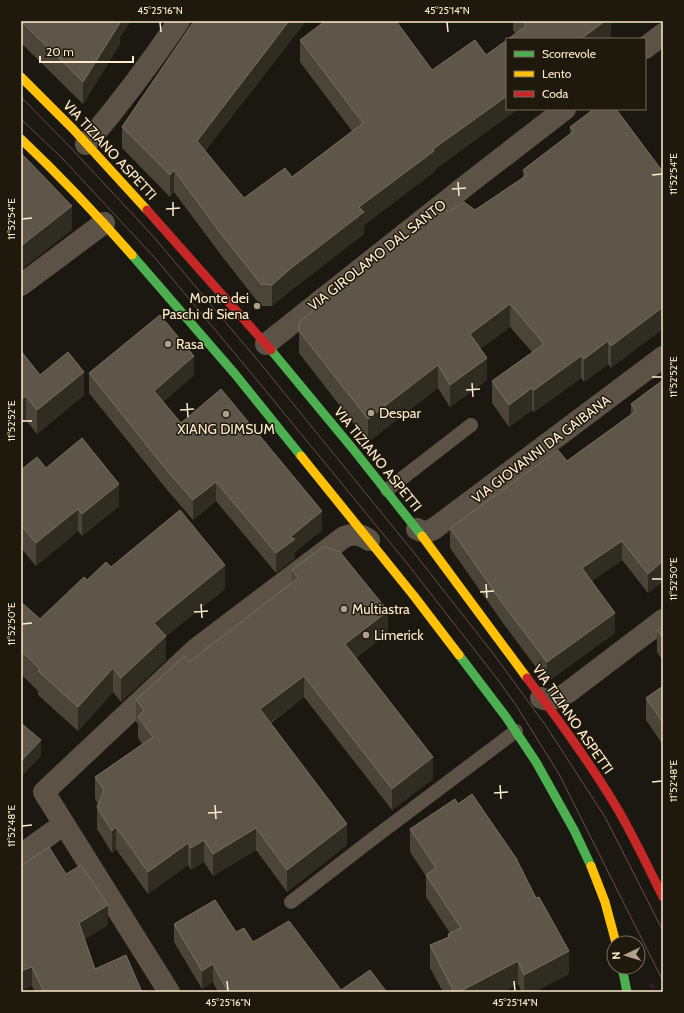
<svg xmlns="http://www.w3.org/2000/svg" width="684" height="1013" font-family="Cabin,sans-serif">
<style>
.grass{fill:url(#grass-tufts)}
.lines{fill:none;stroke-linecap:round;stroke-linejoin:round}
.lane{stroke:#5c5246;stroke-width:14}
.street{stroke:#5c5246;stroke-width:22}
.fast{stroke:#4caf50;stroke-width:9}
.slow{stroke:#ffc107;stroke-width:9}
.jam{stroke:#c62828;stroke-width:9}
.tram{stroke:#694b4d;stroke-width:1}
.wall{fill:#4b4539}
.shaded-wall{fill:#2f2c22}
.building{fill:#5e5749;stroke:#776e5d}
.ticks{fill:none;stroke:#feebcc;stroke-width:1.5}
.poi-dot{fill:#afa18b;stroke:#1f190d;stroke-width:1.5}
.labels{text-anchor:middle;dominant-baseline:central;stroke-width:3;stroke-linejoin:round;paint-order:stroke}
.street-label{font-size:14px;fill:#feebcc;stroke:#1f190d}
.poi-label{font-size:14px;fill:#feebcc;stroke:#1f190d;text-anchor:start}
.neatline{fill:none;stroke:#feebcc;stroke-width:1.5}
.ticks-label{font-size:10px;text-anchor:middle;fill:#feebcc}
</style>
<defs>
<pattern id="grass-tufts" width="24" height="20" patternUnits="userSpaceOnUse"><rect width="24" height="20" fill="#27111b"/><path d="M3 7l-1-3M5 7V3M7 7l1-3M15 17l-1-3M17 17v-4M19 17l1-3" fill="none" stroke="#47343b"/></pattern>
</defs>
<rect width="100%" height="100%" fill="#1b1811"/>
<!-- grass -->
<path class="grass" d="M648,971l8,21h-8z"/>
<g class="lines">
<!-- lane -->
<path class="lane" d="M387,490l84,-65
M291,902l84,-65 141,-106"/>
<!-- street -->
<path class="street" d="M645,48l18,-14
M86,144c33,-39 64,-80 93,-123
M21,285l83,-62
M266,344l207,-164 92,-71
M417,529c7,4 12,3 18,-1l228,-171
M541,698c9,4 18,0 26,-5l96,-73
M21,855l43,-31
M169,992l-125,-200 152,-143 148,-112c10,-4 17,-3 25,3"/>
<!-- fast -->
<path class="fast" d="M132,255l103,119 66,82
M271,350l82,99 69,87
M459,655l47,62 30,45 38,68 17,36
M622,967l5,25"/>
<!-- slow -->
<path class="slow" d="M21,77l52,52 74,81
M21,139c39,37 76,76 111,116
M301,456l113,140 45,59
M422,536l105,142
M591,866l14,36 11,41"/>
<!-- jam -->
<path class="jam" d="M147,210l124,140
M527,678c32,42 63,85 90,130 17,29 31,59 46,89"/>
<!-- tram -->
<path class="tram" d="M21,97l50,51 81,87 108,128 155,191 80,102 51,70 59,91 58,114
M21,119l42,40 92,99 97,116 154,188 89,114 21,29 43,69 104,207"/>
</g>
<!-- wall -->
<path class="wall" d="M21,21h110l-11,16v7l-37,60 -62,-61z
M306,21l-101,130 39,47 48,-21 60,-46 -52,-69v-22l132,30 75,39h11l-84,61v2l-70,53v9l-74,57 -18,15h-11l-40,-51 -47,-63 -4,5 -48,-49v-21z
M513,21h101l-3,3v14l-1,1h-102l8,-5 -3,-4z
M616,109l-5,259 -3,-4 -24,18 -3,-4 -47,34 -2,-2 -23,17 -17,-24v-22l40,-29 -22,-25 -30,22 7,31 -37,27 -12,-19 -70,54 -69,-89v-31l95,-76 54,-34 27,-2 48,-32v-8l47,-36v-7z
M21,351l19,24 44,20 -47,39 -11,-14z
M89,373l105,2 -31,27 18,21 141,107 -27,22v6l-19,15 -60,-72 -23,19 -25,-29 -79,-98z
M663,380v201l-15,12 -26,-33 -30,21 23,52 -68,49 -44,-59 -53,-75v-20l117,-67 64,-46v-11z
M46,468l73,38 -37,30 -4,-5 -42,35 -15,-18v-78z
M111,567l114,22 -59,47v24l-45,42 -8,-10 -35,39 -40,-36v-4l-17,-17v-72l19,17 47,-39z
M292,570l96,63 -32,25 77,121 -41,31 -88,-113 -33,26 76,122 -60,47 -31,-42 -43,26 -9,-14 -13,8 -3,-5 -40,29 -32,-45 -4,4 -15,-24v-22l1,-3 -3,-5v-22l47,-33 -4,-6v-14l-2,-2v-22l53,-38 103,-79z
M663,626v35l-6,-9v-22z
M663,686v59l-17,-25v-22z
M410,829l159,145 -35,18h-12l-4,-8 -16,8h-59l-13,-24v-23l18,-8v-3l2,-1 -24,-36v-21l-16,-24z
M22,865l44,9 42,51 -24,14 11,30 47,23h-107l-3,-6z
M174,924l62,8 105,58 45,2h-168l-5,-10 -11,7 -28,-47z"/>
<!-- shaded-wall -->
<path class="shaded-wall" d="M117,21h14l-11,16v7l-37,60v-22z
M289,21h17l-109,141v-21z
M604,21h10l-3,3v14l-1,1h-29z
M507,96v13h11l-84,61v2l-70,53v9l-74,57 -18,15v-21l87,-78 74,-58z
M174,170v22l-4,5v-22z
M72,206v24l-51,40v-24z
M510,304v23l-40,30v-23z
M663,307v22l-52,39v-22z
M608,341v23l-24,18v-23z
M194,356v19l-40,35v-19z
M581,356v22l-47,34v-22z
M487,358v22l-37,27v-22z
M438,365v23l-70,54v-23z
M84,372v23l-47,39v-24z
M532,388v22l-23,17v-22z
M26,396v24l-5,4v-24z
M216,482v19l-23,19v-20z
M119,484v22l-37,30v-22z
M78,509v22l-42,35v-23z
M322,511v19l-27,22v6l-19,15v-20l14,-16z
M622,541v19l-40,28v-20z
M663,561v20l-15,12v-19z
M225,565v24l-59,47v24l-45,42v-24l33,-55z
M388,611v22l-43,33v-22z
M615,613v20l-68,49v-20z
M113,668v24l-35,39v-24z
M304,676v21l-44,33v-21z
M41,740v16l-20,21v-16z
M433,757v22l-41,31v-21z
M347,824v21l-60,47v-22z
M116,827v22l-4,4v-22z
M256,828v22l-43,26v-22z
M204,840v22l-13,8v-22z
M188,843v22l-40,29v-22z
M108,905v20l-29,18v-20z
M569,951v23l-35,18h-10v-17z
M518,961v23l-16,8h-43z
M213,964v18l-11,7v-18z
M32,967v19l-11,5v-20z"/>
<!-- building -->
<path class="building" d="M21,21h97l2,2 -37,59z
M194,21h95l-92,120 47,57 41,-30 7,9 71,-54 -63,-83 25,-19h71l36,49 43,-30 11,15 21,-15v56l-74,53 1,2 -75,56 5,5 -74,57 -18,16 -11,-1 -40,-50 -47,-64 -4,5 -48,-48z
M523,21h82l-24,18h-73l18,-13z
M594,109h22l47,63v135l-52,39 -3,-5 -24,18 -3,-3 -47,34 -2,-2 -23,17 -17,-24 52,-37 -34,-40 -40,30 17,24 -37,27 -12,-20 -70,54 -69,-88v-9l94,-78 1,2 50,-39 4,5 16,-10 11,8 52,-35 -4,-5 51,-39 -4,-4z
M21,153l51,53 -51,40z
M160,315l34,41 -40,35 27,32 40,-34 101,122 -32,26 5,2 -19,14 -60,-71 -23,18 -25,-28 -79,-99z
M21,351l19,24 28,-23 16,20 -47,38 -11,-14 -5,4z
M663,380v181l-15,13 -26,-33 -40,27 33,45 -68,49 -44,-58 -53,-76 108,-78 9,11 69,-50 -5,-7z
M82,438l37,46 -37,30 -4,-5 -42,34 -15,-18v-55l16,-13 9,11z
M180,510l45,55 -71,58 12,13 -45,42 -8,-10 -35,39 -40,-36 2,-2 -19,-18v-49l19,17 44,-42 3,3 19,-18 5,5z
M324,546l16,6 48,59 -43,33 88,113 -41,32 -88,-113 -44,33 87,115 -60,46 -31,-42 -43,26 -9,-14 -13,8 -3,-5 -40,29 -32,-45 -4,4 -15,-24 7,-17 -9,-13 58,-40 -15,-20 6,-7 -8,-10 48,-44 5,6 109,-84 -6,-8z
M663,626v12l-6,-8z
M663,686v37l-17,-25z
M21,723l20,17 -20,21z
M472,794l44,64 20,40 3,-1 30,54 -45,24 -6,-14 -59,31h-5l-24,-47 19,-8 -1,-3 13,-6 -35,-53 10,-7 -26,-39 45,-30 3,5z
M49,847l17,27 15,-9 27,40 -29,18 16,46 31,-14 16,37h-98l-12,-25 -11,4v-107l1,1z
M215,900l21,32 8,-4 9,14 36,-21 52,69 29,-20 16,21 -1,1h-157l-15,-28 -11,7 -28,-47z"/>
<!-- ticks -->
<path class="ticks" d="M160,22l1,10M447,22l1,10M652,175l10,-1M458,182l1,14M452,189l14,-1M173,202v14M166,209l14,-1M22,219l10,-1M652,377h10M472,383l1,14M466,390l14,-1M187,403l1,14M180,410l14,-1M22,421h10M652,579h10M486,584l1,14M480,592l14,-1M201,604l1,14M194,612l14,-1M22,624l10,-1M652,782l10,-1M500,785l1,14M494,793l14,-1M215,805l1,14M208,813l14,-1M22,826l10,-1M227,981l1,10M514,981l1,10"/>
<!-- markers -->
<g class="poi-dot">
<circle cx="257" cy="306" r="4"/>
<circle cx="168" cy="344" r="4"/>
<circle cx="371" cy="413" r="4"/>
<circle cx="226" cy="414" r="4"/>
<circle cx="344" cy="609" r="4"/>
<circle cx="366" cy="635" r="4"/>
</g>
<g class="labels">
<!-- street labels -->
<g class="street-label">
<text transform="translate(110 150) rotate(47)">VIA TIZIANO ASPETTI</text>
<text transform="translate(377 255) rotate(-38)">VIA GIROLAMO DAL SANTO</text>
<text transform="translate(541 449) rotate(-37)">VIA GIOVANNI DA GAIBANA</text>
<text transform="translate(378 459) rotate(51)">VIA TIZIANO ASPETTI</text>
<text transform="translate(573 719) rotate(55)">VIA TIZIANO ASPETTI</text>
</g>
<!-- poi labels -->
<g class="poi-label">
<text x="249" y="298" text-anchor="end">Monte dei<tspan x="249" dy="16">Paschi di Siena</tspan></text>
<text x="176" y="344">Rasa</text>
<text x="379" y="413">Despar</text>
<text x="226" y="429" text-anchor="middle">XIANG DIMSUM</text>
<text x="352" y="609">Multiastra</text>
<text x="374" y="635">Limerick</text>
</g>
</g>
<!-- border -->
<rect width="684" height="1013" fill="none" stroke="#1f190d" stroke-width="44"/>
<!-- legend -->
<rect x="506" y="38" width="140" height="72" fill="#1f190d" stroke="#786d59"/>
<rect x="514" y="51" width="20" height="6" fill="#4caf50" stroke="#786d59"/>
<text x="542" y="58" font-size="12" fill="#feebcc">Scorrevole</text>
<rect x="514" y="71" width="20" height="6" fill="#ffc107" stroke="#786d59"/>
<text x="542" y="78" font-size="12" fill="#feebcc">Lento</text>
<rect x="514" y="91" width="20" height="6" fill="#c62828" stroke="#786d59"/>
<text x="542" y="98" font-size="12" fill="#feebcc">Coda</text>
<!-- north arrow -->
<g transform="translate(626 955) rotate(266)"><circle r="19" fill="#1f190d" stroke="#786d59"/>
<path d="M0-3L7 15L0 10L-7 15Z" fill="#afa18b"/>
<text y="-6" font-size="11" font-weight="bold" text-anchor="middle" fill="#feebcc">N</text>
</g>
<!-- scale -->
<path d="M40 56v6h93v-6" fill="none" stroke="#feebcc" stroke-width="2"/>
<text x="46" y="56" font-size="12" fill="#feebcc" stroke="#1f190d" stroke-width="3" paint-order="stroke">20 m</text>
<rect x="22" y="22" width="640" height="969" class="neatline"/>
<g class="ticks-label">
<text x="160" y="14">45°25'16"N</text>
<text x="447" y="14">45°25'14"N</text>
<text transform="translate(673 174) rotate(-90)" y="4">11°52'54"E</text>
<text transform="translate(11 219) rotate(-90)" y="4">11°52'54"E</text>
<text transform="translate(673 377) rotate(-90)" y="4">11°52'52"E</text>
<text transform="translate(11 421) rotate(-90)" y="4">11°52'52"E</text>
<text transform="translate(673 579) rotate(-90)" y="4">11°52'50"E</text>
<text transform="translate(11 624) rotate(-90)" y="4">11°52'50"E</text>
<text transform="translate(673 781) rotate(-90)" y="4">11°52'48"E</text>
<text transform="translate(11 826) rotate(-90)" y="4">11°52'48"E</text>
<text x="228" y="1006">45°25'16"N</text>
<text x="515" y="1006">45°25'14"N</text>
</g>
</svg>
